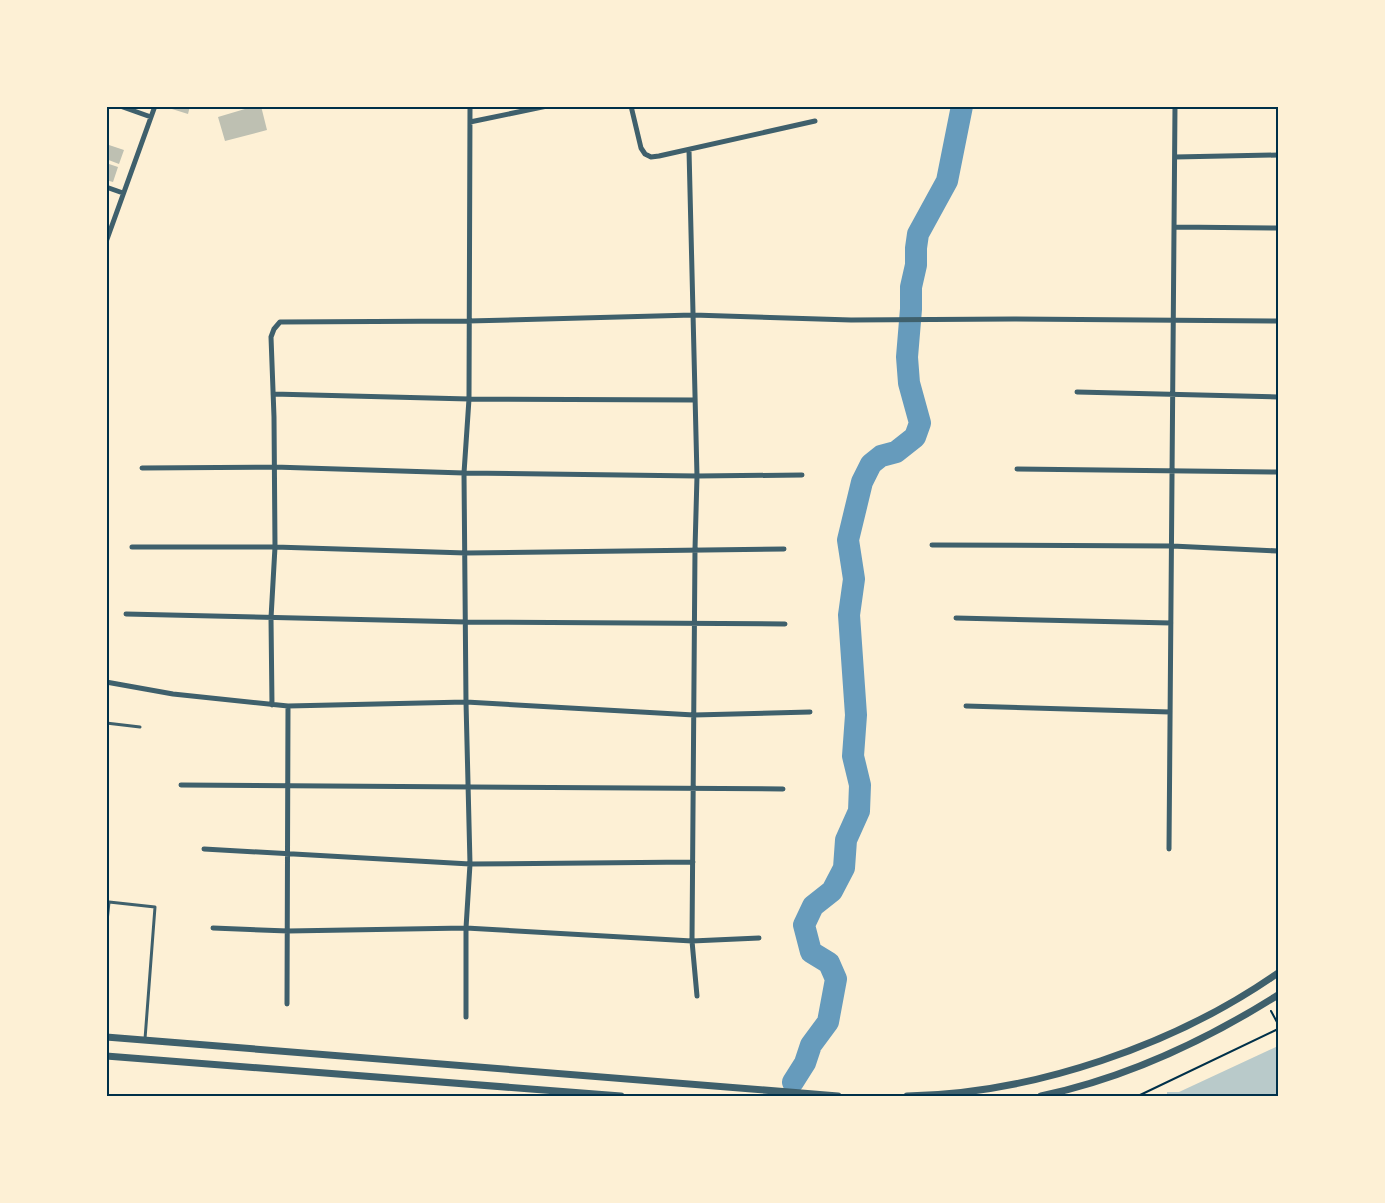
<svg xmlns="http://www.w3.org/2000/svg" width="1385" height="1203" font-family="'Work Sans',sans-serif">
<style>
.green{fill:#b9caca}
.lines{fill:none;stroke-linecap:round;stroke-linejoin:round}
.river{stroke:#669bbc;stroke-width:22}
.building{fill:#bec0b2}
.path{stroke:#003049;stroke-width:2}
.service{stroke:#3f606c;stroke-width:3}
.minor{stroke:#3f606c;stroke-width:5}
.tertiary{stroke:#3f606c;stroke-width:7}
.neatline{fill:none;stroke:#003049;stroke-width:2}
</style>
<rect width="100%" height="100%" fill="#fdf0d5"/>
<!-- green -->
<path class="green" d="M1278,1046v50h-111v-4h12z"/>
<g class="lines">
<!-- river -->
<path class="river" d="M793,1082l12,-19 6,-18 17,-23 8,-43 -7,-16 -18,-11 -7,-27 9,-19 19,-15 12,-23 2,-28 13,-29 1,-26 -7,-29 3,-41 -7,-100 5,-36 -6,-39 14,-58 9,-18 10,-8 15,-4 19,-15 5,-14 -11,-40 -2,-26 4,-48v-22l5,-22v-17l2,-14 29,-53 15,-75"/>
</g>
<!-- building -->
<path class="building" d="M173,106h17l-2,8 -16,-5z
M255,106h6l6,24 -42,11 -7,-24z
M106,144l18,6 -5,14 -13,-5z
M106,163l12,4 -5,15 -7,-2z"/>
<g class="lines">
<!-- path -->
<path class="path" d="M1271,1011l7,13
M1138,1096l140,-67"/>
<!-- service -->
<path class="service" d="M106,723l34,4
M106,931l3,-29 46,5 -10,132"/>
<!-- minor -->
<path class="minor" d="M120,106l31,11
M631,106l10,42 4,6 6,3 8,-1 156,-35
M470,122l77,-16
M689,150l8,326 -2,73 -3,392 5,55
M1175,157l103,-2
M106,187l17,6
M1174,227l104,1
M106,242l49,-136
M1077,392l201,5
M273,394l196,5 226,1
M142,468l132,-1 190,6 233,3 105,-1
M1017,469l261,3
M932,545l240,1 106,5
M132,547h143l191,6 318,-4
M126,614l340,8 319,2
M956,618l215,5
M106,682l67,12 115,12 178,-4 228,13 116,-3
M272,705l-1,-87 4,-71 -1,-130 -3,-80 3,-8 6,-7 188,-1 225,-6 158,5 163,-1 264,2
M966,706l204,6
M181,785l602,4
M204,849l266,15 223,-2
M1169,849l6,-743
M213,928l75,3 178,-3 226,13 67,-3
M287,1004l1,-298
M466,1017v-89l4,-64 -4,-162 -2,-229 5,-74 1,-293"/>
<!-- tertiary -->
<path class="tertiary" d="M106,1037l732,59
M106,1056l515,40
M907,1096c126,-2 268,-51 371,-123
M1041,1096c85,-18 164,-55 237,-101"/>
</g>
<!-- border -->
<rect width="1385" height="1203" fill="none" stroke="#fdf0d5" stroke-width="216"/>
<rect x="108" y="108" width="1169" height="987" class="neatline"/>
</svg>
